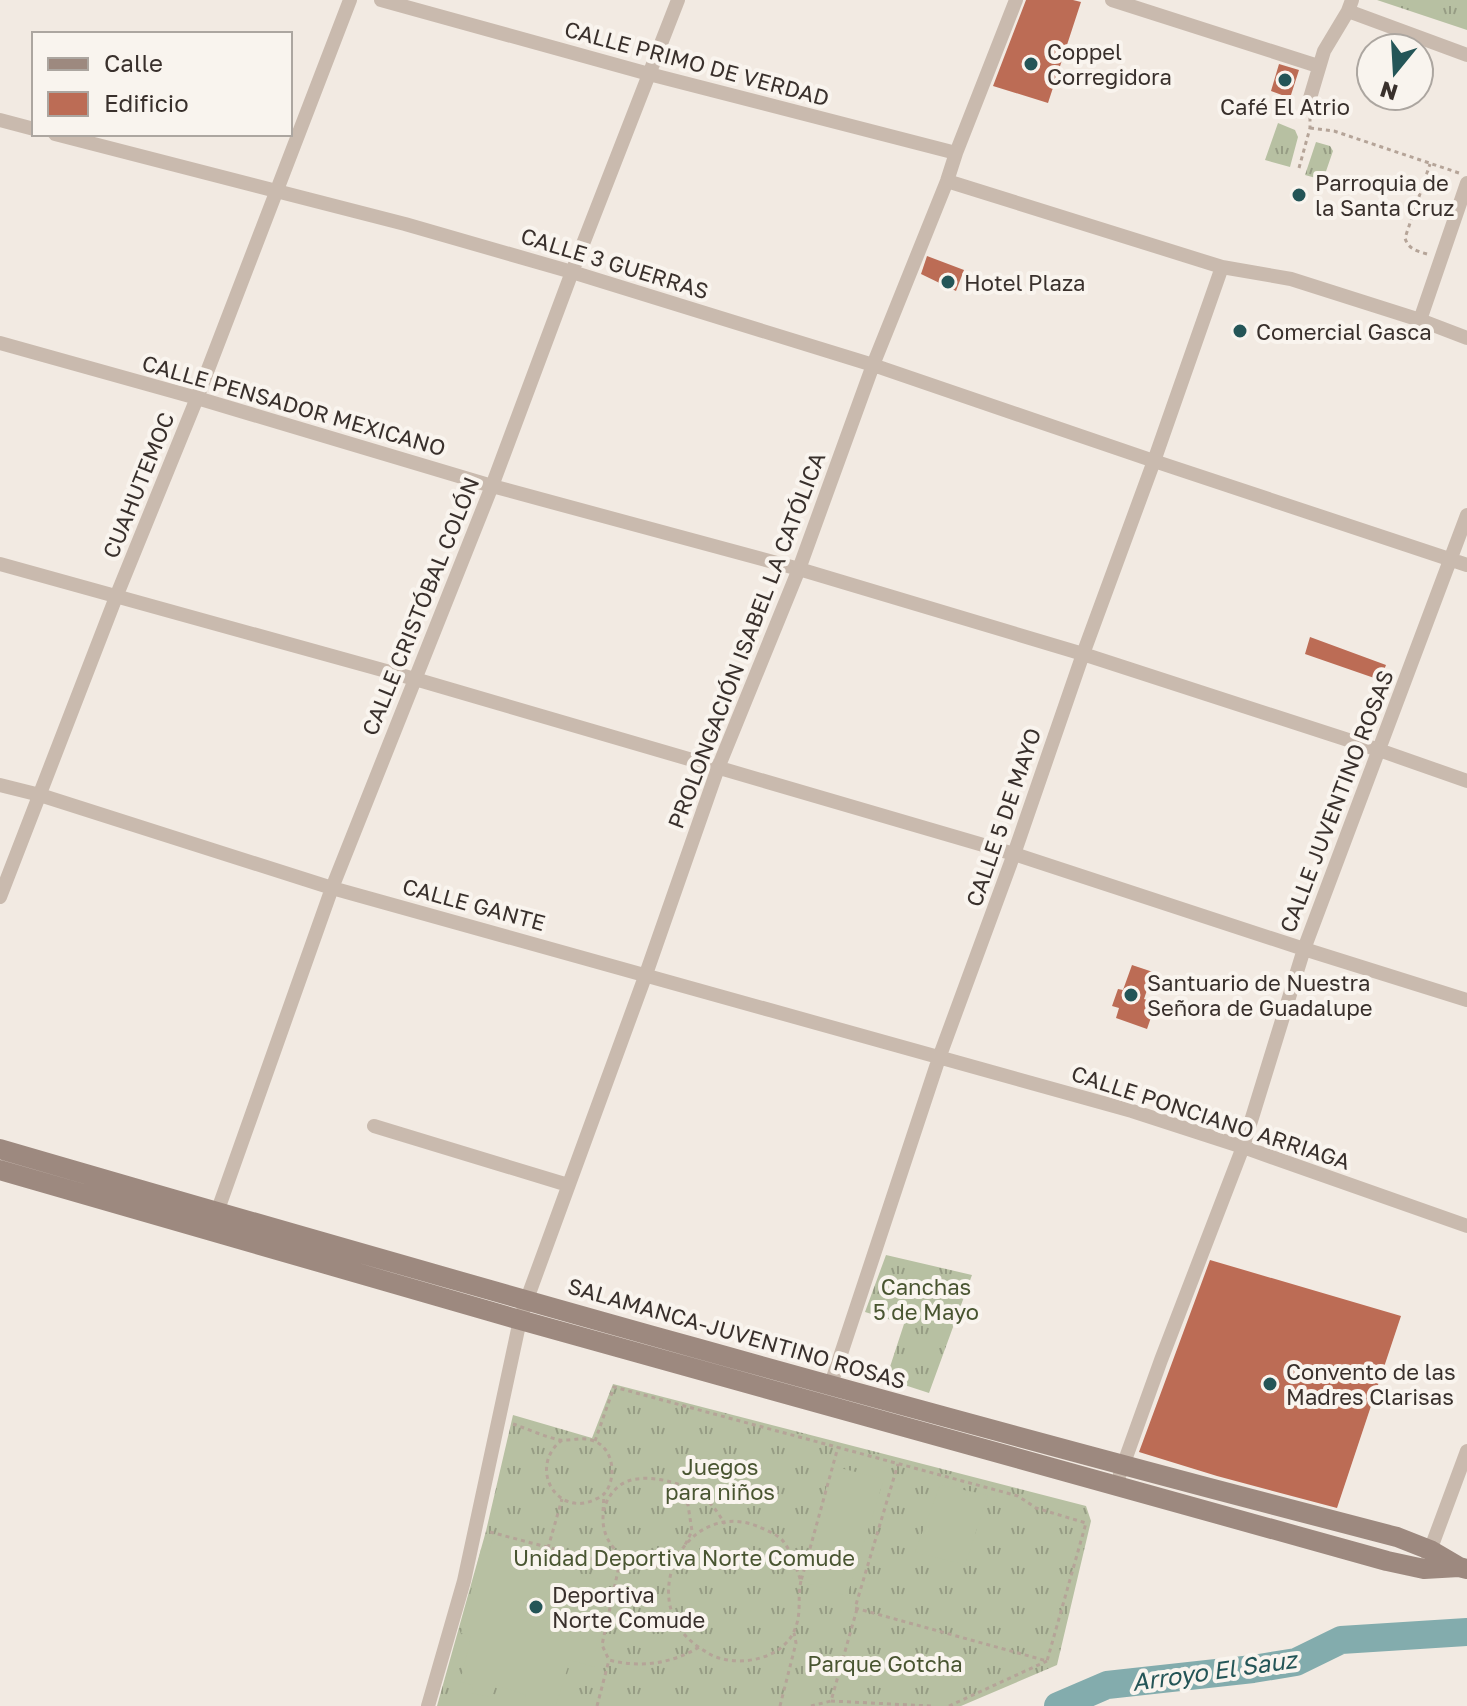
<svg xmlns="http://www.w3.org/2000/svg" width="1467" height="1706" font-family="'Golos Text',sans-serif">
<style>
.grass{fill:url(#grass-tufts)}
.pitch{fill:#b7c0a2}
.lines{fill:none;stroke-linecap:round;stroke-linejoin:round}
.river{stroke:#83acad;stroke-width:28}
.building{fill:#bc6c55}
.path{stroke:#b5a498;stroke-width:3;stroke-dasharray:4 4;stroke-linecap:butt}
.street{stroke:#c9baae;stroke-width:14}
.secondary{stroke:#9d897f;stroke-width:20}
.poi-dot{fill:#245557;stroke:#f9f4ee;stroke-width:3}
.labels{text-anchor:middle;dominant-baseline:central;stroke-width:8;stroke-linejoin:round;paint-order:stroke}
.poi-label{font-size:22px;fill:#39302c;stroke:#f9f4ee;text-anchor:start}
.street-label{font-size:22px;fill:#39302c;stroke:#f9f4ee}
.park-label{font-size:22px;fill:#495531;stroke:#f9f4ee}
.water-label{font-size:24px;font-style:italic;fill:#245557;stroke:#f9f4ee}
</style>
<defs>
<pattern id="grass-tufts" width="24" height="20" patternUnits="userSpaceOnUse" patternTransform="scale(2)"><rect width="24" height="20" fill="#b7c0a2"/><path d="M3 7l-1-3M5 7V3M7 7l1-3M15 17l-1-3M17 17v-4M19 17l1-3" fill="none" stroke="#969c84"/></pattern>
</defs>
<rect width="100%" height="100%" fill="#f2eae2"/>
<!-- grass -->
<path class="grass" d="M1377,0h90v30z
M1278,123l17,7 3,7 -8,30 -25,-7z
M1316,142l14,4 3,5 -10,29 -18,-5z
M886,1255l86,20 -43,118 -43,-14 18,-55 -39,-12z
M613,1384l473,122 5,15 -34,144 -96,41h-524l49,-175 27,-116 79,23z"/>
<!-- pitch -->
<path class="pitch" d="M832,1466l52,13 -37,117 -46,-15z
M940,1485l48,10 -23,70 -50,-13z
M493,1538l84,22v13l32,9 -14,70v15l-25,-7 -14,45 -9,-3 -2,4h-12l-8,-2 1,-9 -30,-10 -4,12 -20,-4 1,-8 -13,-3 11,-45 -10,-4 20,-84 8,2z"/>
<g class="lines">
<!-- river -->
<path class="river" d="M1058,1706l49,-21 146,-16 43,-7 45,-22 126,-8"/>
</g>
<!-- building -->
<path class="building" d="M1026,0h47l8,2 -33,101 -55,-17z
M1279,64l20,6 -9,28 -19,-7z
M927,256l37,14 -8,21 -35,-17z
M1310,637l76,28 -6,15 -75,-26z
M1132,965l21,7 -9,27 12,4 -9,26 -31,-11 3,-10 -7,-2 6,-17 5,1z
M1210,1260l191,56 -64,192 -120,-32 -78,-24z"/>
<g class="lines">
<!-- path -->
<path class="path" d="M1310,128l24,3 125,42
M1299,168l11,-40v-14
M1427,254c-10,-3 -19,-5 -22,-16l25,-74
M513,1424c15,5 32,13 47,16 10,1 21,-3 31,0 20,5 25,30 18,46 -3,7 -6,10 -13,13 -39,20 -69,-32 -34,-59
M595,1441l19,-54 404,109 18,12 50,15 -39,138 -192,-53 43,-144
M671,1485l10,8 7,12 4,26 -7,14
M603,1511l1,-16
M490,1532l129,34 -17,79 7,15c30,8 63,4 90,-13
M548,1548l14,-49
M673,1563c-14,6 -28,3 -41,-2 -31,-12 -40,-53 -13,-75 20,-16 63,-4 82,9 10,7 17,18 24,29
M801,1581c-4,16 1,31 -6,48 -11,29 -52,38 -79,28 -6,-2 -11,-6 -16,-9 -68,-45 -15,-150 57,-122 9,4 20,8 26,15 9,11 13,27 18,40l37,-134
M831,1701l100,5
M597,1706l12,-46
M780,1706l16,-63 -2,-10
M811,1706l20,-5 26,-92
M949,1706l98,-45"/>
<!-- street -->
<path class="street" d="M381,0l268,74 307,79
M1112,0l206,66
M1348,11l119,44
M1310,98l14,-47 24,-40 4,-11
M0,120l34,9
M55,134l350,90 167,48 301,93 281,96 313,104
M947,181l275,86 69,12 129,41 47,18
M1420,320l47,-137
M0,343l197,55 295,88 307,83 284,85 296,96 88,31
M0,564l415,115 599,175 290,95 163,51
M0,785l40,10 292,93 800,223 111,36 224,79
M0,897l116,-300 81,-199 153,-398
M374,1126l194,59
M215,1218l117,-330 160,-402 80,-214 106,-272
M831,1384l108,-326 75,-204 69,-200 71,-193 68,-194
M1120,1474l41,-114 82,-213 61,-198 163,-434
M1428,1556l39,-105
M428,1706l36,-125 56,-261 7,-21 119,-325 72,-206 81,-199 74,-204 74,-184 9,-28 60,-153"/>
<!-- secondary -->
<path class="secondary" d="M0,1149c464,135 929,267 1397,388l33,13 29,17
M0,1170l520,150 867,241 37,8 35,-2 8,2"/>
</g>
<!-- markers -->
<g class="poi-dot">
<circle cx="1031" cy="64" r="8"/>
<circle cx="1285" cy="80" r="8"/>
<circle cx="1299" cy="195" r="8"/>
<circle cx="948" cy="282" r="8"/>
<circle cx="1240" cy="331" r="8"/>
<circle cx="1131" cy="995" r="8"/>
<circle cx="1270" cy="1384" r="8"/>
<circle cx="536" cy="1607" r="8"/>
</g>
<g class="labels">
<!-- poi labels -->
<g class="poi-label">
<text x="1047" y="51">Coppel<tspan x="1047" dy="25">Corregidora</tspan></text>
<text x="1285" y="106" text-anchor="middle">Café El Atrio</text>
<text x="1315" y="182">Parroquia de<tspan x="1315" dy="25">la Santa Cruz</tspan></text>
<text x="964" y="282">Hotel Plaza</text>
<text x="1256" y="331">Comercial Gasca</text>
<text x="1147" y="982">Santuario de Nuestra<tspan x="1147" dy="25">Señora de Guadalupe</tspan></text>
<text x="1286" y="1371">Convento de las<tspan x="1286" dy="25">Madres Clarisas</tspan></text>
<text x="552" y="1594">Deportiva<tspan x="552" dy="25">Norte Comude</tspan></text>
</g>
<!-- street labels -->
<g class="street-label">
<text transform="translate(697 63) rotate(15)">CALLE PRIMO DE VERDAD</text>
<text transform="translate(615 263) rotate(17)">CALLE 3 GUERRAS</text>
<text transform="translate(294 405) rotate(16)">CALLE PENSADOR MEXICANO</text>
<text transform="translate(138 485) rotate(-68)">CUAHUTEMOC</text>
<text transform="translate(420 606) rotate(-68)">CALLE CRISTÓBAL COLÓN</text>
<text transform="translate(746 640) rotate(-69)">PROLONGACIÓN ISABEL LA CATÓLICA</text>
<text transform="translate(1336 801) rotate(-69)">CALLE JUVENTINO ROSAS</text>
<text transform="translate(1003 817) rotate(-71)">CALLE 5 DE MAYO</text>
<text transform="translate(474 904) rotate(15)">CALLE GANTE</text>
<text transform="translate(1211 1117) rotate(18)">CALLE PONCIANO ARRIAGA</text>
<text transform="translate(737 1333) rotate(16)">SALAMANCA-JUVENTINO ROSAS</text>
</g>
<!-- park labels -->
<g class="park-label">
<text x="926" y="1286">Canchas<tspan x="926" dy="25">5 de Mayo</tspan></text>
<text x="720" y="1466">Juegos<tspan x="720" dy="25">para niños</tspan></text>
<text x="684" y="1557">Unidad Deportiva Norte Comude</text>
<text x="885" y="1663">Parque Gotcha</text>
</g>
<!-- water labels -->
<g class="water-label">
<text transform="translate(1214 1670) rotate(-8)">Arroyo El Sauz</text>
</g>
</g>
<!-- legend -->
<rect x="32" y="32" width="260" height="104" fill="#f9f4ee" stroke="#aca6a0" stroke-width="2"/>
<rect x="48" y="58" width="40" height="12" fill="#9d897f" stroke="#aca6a0" stroke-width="2"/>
<text x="104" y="72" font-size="24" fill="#39302c">Calle</text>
<rect x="48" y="92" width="40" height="24" fill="#bc6c55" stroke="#aca6a0" stroke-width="2"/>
<text x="104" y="112" font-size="24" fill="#39302c">Edificio</text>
<!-- north arrow -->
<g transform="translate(1395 72) rotate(198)"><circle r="38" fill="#f9f4ee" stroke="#aca6a0" stroke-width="2"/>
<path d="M0-6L14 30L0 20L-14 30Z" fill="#245557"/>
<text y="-12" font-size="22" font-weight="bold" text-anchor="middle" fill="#39302c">N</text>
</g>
</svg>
